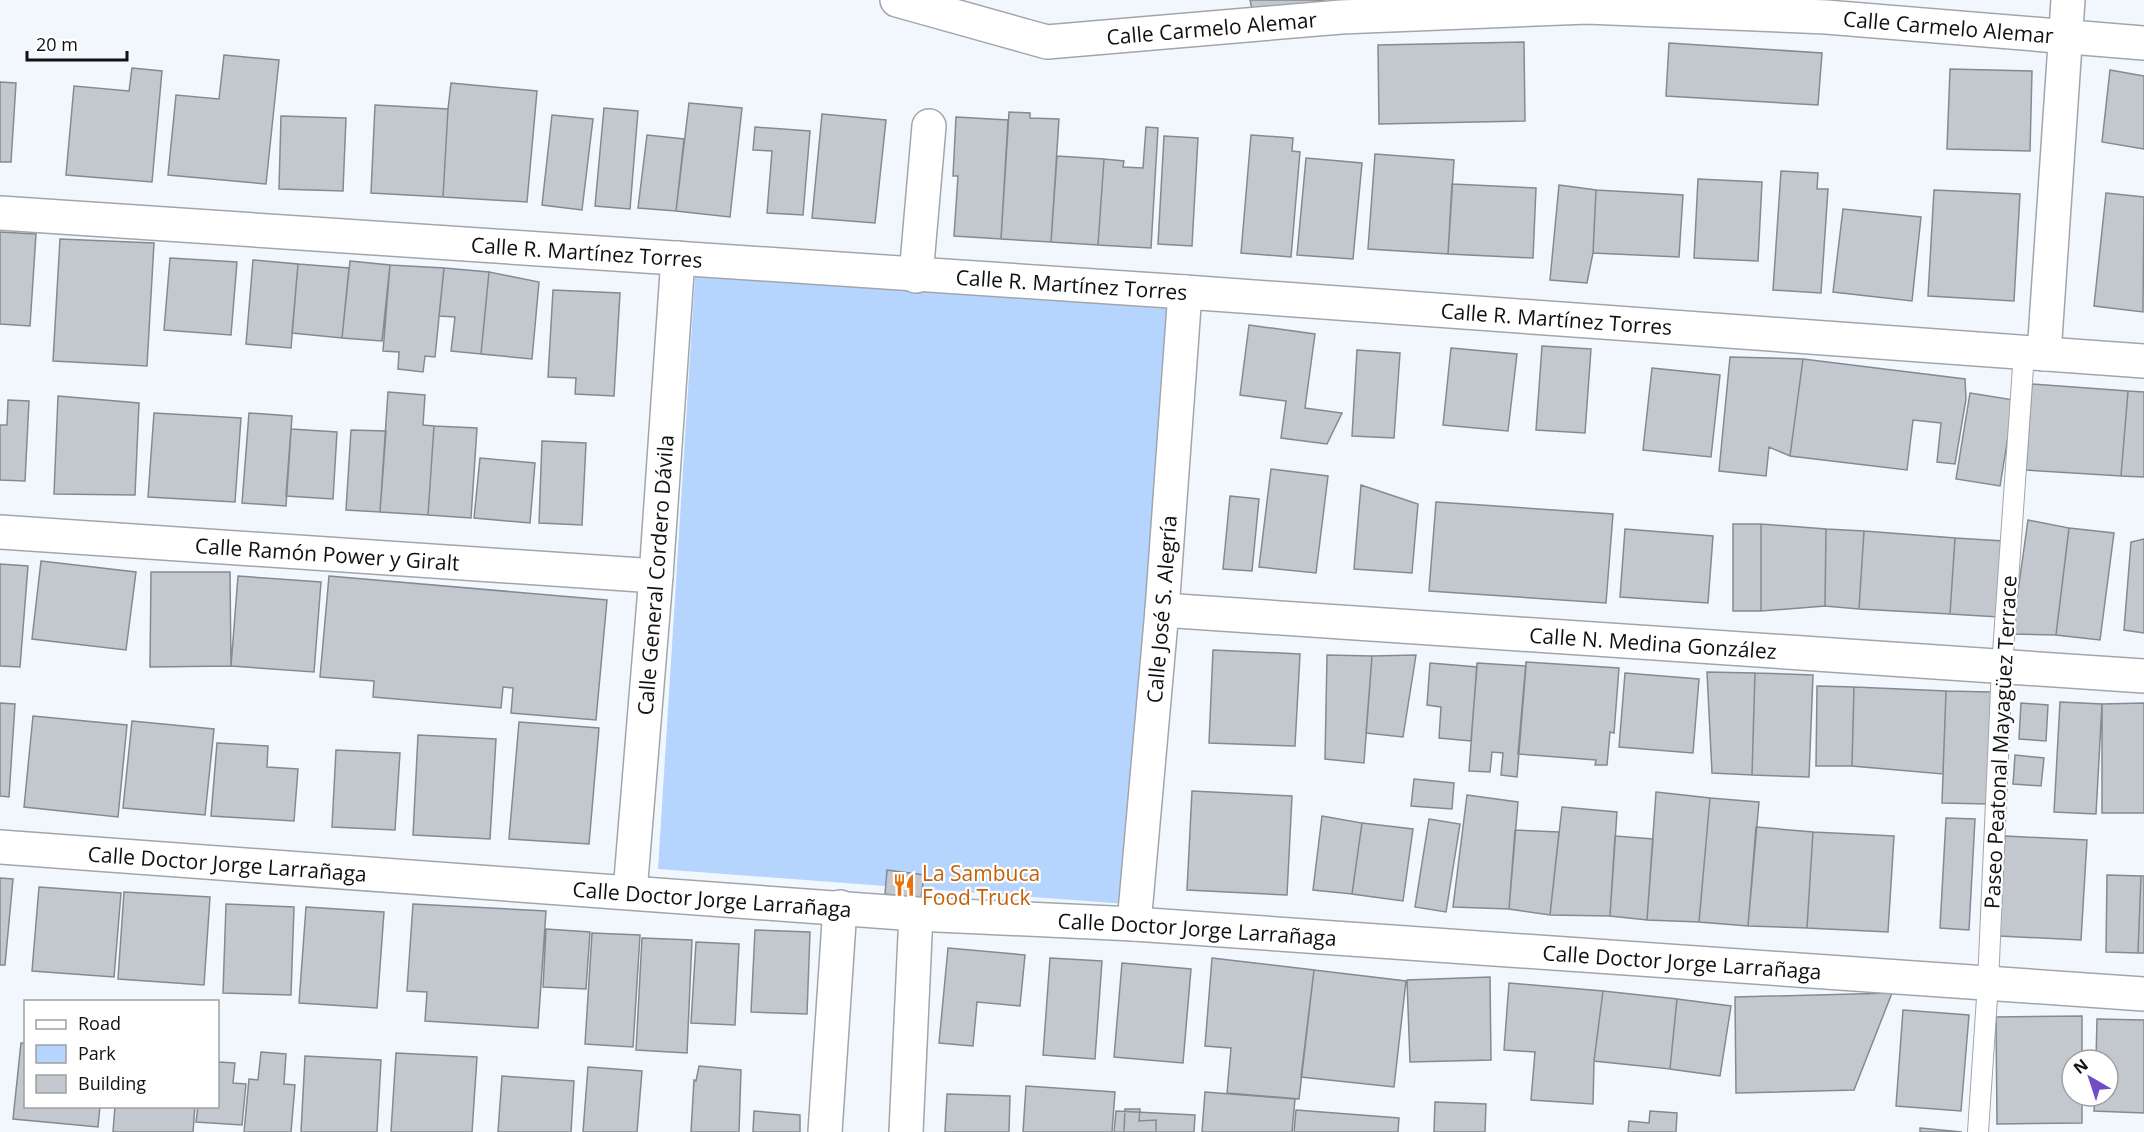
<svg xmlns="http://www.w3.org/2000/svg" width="2144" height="1132" font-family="'Open Sans',sans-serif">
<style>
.green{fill:#b6d5fe}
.building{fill:#c3c8ce;stroke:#858a8f;stroke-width:1.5}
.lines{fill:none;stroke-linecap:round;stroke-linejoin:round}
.service-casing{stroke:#a1a6ac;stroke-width:22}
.minor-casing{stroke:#a1a6ac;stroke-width:36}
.service{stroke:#fff;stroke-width:20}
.minor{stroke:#fff;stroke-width:33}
.labels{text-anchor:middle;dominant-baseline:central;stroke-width:4.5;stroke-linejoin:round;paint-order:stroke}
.street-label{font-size:21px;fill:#101113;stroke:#fff}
.food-label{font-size:21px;fill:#c56008;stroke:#fff;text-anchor:start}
</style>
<rect width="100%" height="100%" fill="#f2f7fe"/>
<!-- green -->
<path class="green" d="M695,277l474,30 -43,597 -468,-35z"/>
<!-- building -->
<path class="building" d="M1250,0h75l-72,14z
M1524,42l1,79 -146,3 -1,-79z
M1669,43l153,10 -4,52 -152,-9z
M224,55l55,5 -13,124 -98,-9 8,-80 43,4z
M132,68l30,3 -10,111 -86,-7 8,-89 55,5z
M1950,69l82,2 -2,80 -83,-2z
M2110,70l34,6v73l-42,-7z
M0,82l16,1 -5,79h-11z
M451,83l86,8 -10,111 -84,-5 5,-88z
M689,103l53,5 -12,109 -54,-6z
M375,105l73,4 -5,88 -72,-4z
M604,108l34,3 -8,98 -35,-3z
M1009,112l21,1v5l29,1 -8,123 -50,-3z
M822,114l64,6 -11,103 -63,-5z
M552,115l41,4 -11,91 -40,-5z
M281,116l65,2 -3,73 -64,-2z
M956,117l52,3 -7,119 -47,-3 4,-60h-5z
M755,127l55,4 -7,84 -36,-2 5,-62 -19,-1z
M1146,127l12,1 -7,120 -53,-3 6,-86 20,2 -1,6 20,1z
M647,135l37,4 -8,72 -38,-3z
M1251,135l42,3 -1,13 8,1 -9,105 -50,-4z
M1164,136l34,2 -6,108 -34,-2z
M1375,154l79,6 -6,94 -80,-5z
M1057,156l47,3 -6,86 -47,-3z
M1306,158l56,5 -9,96 -56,-4z
M1781,171l37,2 -1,16h11l-7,104 -48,-3z
M1698,179l64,3 -4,79 -64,-3z
M1452,184l84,4 -3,70 -85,-4z
M1559,185l37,5 -3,63 -6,30 -37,-3z
M1596,190l87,5 -4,62 -86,-4z
M1934,190l86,4 -6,107 -86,-5z
M2106,193l38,4 -1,115 -49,-6z
M1843,209l78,8 -9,84 -79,-9z
M0,232l36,2 -6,92 -30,-2z
M60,239l94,4 -7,123 -94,-5z
M170,258l67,4 -6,73 -67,-5z
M253,260l45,4 -7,84 -45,-4z
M350,261l40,4 -8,76 -40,-3z
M298,264l51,4 -7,70 -50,-5z
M390,265l54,3 -9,89 -10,-1 -2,16 -25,-3 1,-17 -16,-1z
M444,268l45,4 -8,82 -30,-3 4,-34 -16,-1z
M489,272l50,10 -7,77 -51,-5z
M553,290l67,3 -6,103 -39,-2 1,-16 -28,-1z
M1249,325l66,9 -10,74 37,5 -15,31 -46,-6 5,-37 -46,-6z
M1542,346l49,3 -6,84 -49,-3z
M1451,348l66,6 -9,77 -65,-6z
M1357,350l43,3 -6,85 -42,-2z
M1730,357l73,2 -13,97 -21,-9 -3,29 -47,-5z
M1803,359l162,20 1,20 -11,65 -18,-2 4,-39 -28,-3 -6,50 -117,-14z
M1652,368l68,7 -9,82 -68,-7z
M2032,384l96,7 -7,85 -95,-6z
M2128,391l16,1v85l-23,-1z
M388,392l37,3 -2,30 11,1 -6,89 -48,-3z
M1970,393l44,7 -14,86 -44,-7z
M58,396l81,7 -4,92 -81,-1z
M8,400l21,1 -4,80 -25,-1v-55h7z
M154,413l87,5 -6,84 -87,-5z
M249,413l43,3 -6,90 -44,-3z
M434,426l43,2 -6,90 -43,-3z
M291,429l46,3 -4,67 -47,-3z
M351,430l35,1 -6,81 -34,-2z
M542,441l44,2 -4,82 -43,-2z
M480,458l55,5 -5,60 -56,-5z
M1271,469l57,7 -12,97 -57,-6z
M1361,485l57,19 -6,69 -58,-4z
M1230,496l29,3 -7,72 -29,-2z
M1436,502l177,12 -7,89 -177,-12z
M2028,520l41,8 -13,107 -44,-1z
M1733,524h28v87h-28z
M1761,524l65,5 -1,77 -64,5z
M2069,528l45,5 -14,107 -44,-5z
M1625,529l88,7 -5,67 -88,-6z
M1826,529l38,2 -5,78 -34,-3z
M1864,531l91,7 -5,76 -91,-5z
M1955,538l49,3 -5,76 -49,-3z
M2144,539v94l-20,-3 7,-88z
M41,561l95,11 -10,78 -94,-11z
M0,564l28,2 -8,101 -20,-1z
M151,572h79l1,94 -81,1z
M238,576l83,6 -7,90 -83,-6z
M329,576l278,24 -11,120 -85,-7 2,-25 -10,-1 -2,21 -128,-11 1,-16 -54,-4z
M1213,650l87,4 -5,92 -86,-3z
M1327,655l45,1 -8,107 -39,-4z
M1416,655l-13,82 -37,-4 6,-77z
M1526,662l93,6 -5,65 -4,-1 -3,33h-12l1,-5 -78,-6z
M1430,663l47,4 -6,74 -32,-3 2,-31 -14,-2z
M1477,663l49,3 -9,111 -16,-2 2,-22 -11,-1 -2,20 -21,-1z
M1707,672l48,1 -3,102 -40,-2z
M1625,673l74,6 -6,74 -74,-6z
M1755,673l58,2 -4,102 -57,-2z
M1817,686l37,1 -2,79h-36z
M1854,687l92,4 -3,83 -91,-8z
M1946,691l45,1 -3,112 -46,-1z
M2060,702l42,2 -6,110 -42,-2z
M0,703l15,1 -6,93 -9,-1z
M2021,703l27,2 -2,36 -27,-2z
M2144,703v110h-42v-109z
M33,716l94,9 -9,92 -94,-10z
M132,721l82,8 -9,86 -82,-7z
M519,722l80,6 -10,116 -80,-5z
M418,735l78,4 -6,100 -77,-4z
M217,743l51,3 -1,21 31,2 -4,52 -83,-5z
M336,750l64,3 -5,77 -63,-3z
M2015,755l29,3 -3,28 -28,-2z
M1414,779l40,4 -2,26 -41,-3z
M1192,791l100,5 -5,99 -100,-5z
M1656,792l54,6 -11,124 -52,-2z
M1467,795l51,7 -9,107 -56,-2z
M1710,798l49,4 -11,124 -49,-4z
M1562,807l55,5 -7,104 -60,-1z
M1322,816l40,7 -10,71 -39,-4z
M1946,818l29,1 -6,111 -29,-2z
M1429,819l31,5 -14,88 -31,-5z
M1362,823l51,6 -10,72 -51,-7z
M1756,827l57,5 -6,96 -59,-2z
M1515,830l44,2 -9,83 -41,-6z
M1813,832l81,4 -6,96 -81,-4z
M1615,836l38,3 -6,81 -37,-4z
M2005,836l82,4 -6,100 -82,-4z
M887,870l37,5 -3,23 -36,-4z
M2107,875l34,1 -3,77 -32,-1z
M2141,876h3v77h-6z
M0,878l13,1 -8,86h-5z
M39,887l82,6 -7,84 -82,-6z
M124,892l86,5 -6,88 -86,-6z
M226,904l68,3 -3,88 -68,-2z
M413,904l133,7 -8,117 -113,-7 2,-29 -20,-1z
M306,907l78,5 -7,96 -78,-5z
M546,929l44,3 -4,57 -43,-2z
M755,930l55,2 -3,82 -56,-2z
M592,933l48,2 -7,112 -48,-3z
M642,938l50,2 -5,113 -51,-3z
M696,942l43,2 -4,81 -44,-2z
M948,948l77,7 -5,51 -43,-4 -4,44 -34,-3z
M1050,958l52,3 -7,98 -52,-4z
M1212,958l102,12 -15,129 -72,-6 4,-45 -26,-2z
M1122,963l69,6 -8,94 -69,-6z
M1314,970l92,11 -12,106 -93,-10z
M1490,977l1,83 -81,2 -3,-82z
M1509,983l94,8 -9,70 -1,43 -62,-4 4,-48 -31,-2z
M1603,991l74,8 -7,70 -76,-8z
M1892,993l-38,97 -118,3 -1,-96z
M1677,999l54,7 -11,70 -50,-7z
M1903,1010l66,5 -8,96 -65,-5z
M2082,1016v44h-10v36h10v27l-85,1 -1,-107z
M2097,1019l47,1v93l-50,-2 1,-15h13v-36h-12z
M21,1043h5v63h74l-2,21 -85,-8z
M261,1052l25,2 -2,30 11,1 -4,47h-47l5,-53 9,1z
M396,1053l81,4 -5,75h-81z
M305,1056l76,4 -4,72h-76z
M218,1062l17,1 -2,20 13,1 -4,41 -46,-3 2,-16h20z
M699,1066l42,4 -2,62h-48l3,-52 2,1z
M588,1067l54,4 -5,61h-54z
M502,1076l72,5 -3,51h-73z
M1026,1086l89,6 -3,40h-89z
M1205,1092l90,7 -3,33h-90z
M947,1094l63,2 -1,36h-64z
M1435,1102l51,2 -1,28h-51z
M115,1106h80l-2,26h-80z
M1125,1109h15l-1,12 17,-1v12h-32z
M1296,1110l103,8 -1,14h-104z
M754,1111l46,4v17h-47z
M1116,1111l79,4 -1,17h-80z
M1650,1111l27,2 -1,19h-48l1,-11 20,2z
M1920,1128l42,4h-42z"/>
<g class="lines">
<!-- service casing -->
<g class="service-casing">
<path id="service" d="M1978,1132l10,-149 14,-316 22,-314"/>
</g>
<!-- minor casing -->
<g class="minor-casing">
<g id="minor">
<path id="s1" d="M897,0l150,42 294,-25 246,-10 239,10 318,26"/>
<path id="s2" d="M0,213l1185,79 959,69"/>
<path d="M916,276l13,-150"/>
<path d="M2044,354l24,-354"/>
<path id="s3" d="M0,532l656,44"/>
<path id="s4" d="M1162,610l982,66"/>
<path id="s5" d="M0,847l916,67 218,10 1010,70"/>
<path id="s6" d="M630,892l26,-316 22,-318"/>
<path id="s7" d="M1134,924l28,-314 23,-318"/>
<path d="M825,1132l15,-225"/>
<path d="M906,1132l10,-218"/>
</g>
</g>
<!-- service -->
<use href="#service" class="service"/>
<!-- minor -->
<use href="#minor" class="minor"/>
</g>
<!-- icons -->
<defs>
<g id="restaurant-bare" transform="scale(1.8)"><path d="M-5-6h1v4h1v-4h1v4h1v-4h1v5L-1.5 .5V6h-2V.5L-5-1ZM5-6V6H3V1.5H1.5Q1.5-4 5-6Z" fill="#e8710a" stroke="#fff" stroke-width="2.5" paint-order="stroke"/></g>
</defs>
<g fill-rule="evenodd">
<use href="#restaurant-bare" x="904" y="885"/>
</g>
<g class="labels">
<!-- street labels -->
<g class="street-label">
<text stroke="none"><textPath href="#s1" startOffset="321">Calle Carmelo Alemar</textPath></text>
<text stroke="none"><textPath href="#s1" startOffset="1059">Calle Carmelo Alemar</textPath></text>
<text stroke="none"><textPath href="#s2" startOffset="588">Calle R. Martínez Torres</textPath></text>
<text stroke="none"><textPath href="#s2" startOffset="1074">Calle R. Martínez Torres</textPath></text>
<text stroke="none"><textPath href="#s2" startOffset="1560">Calle R. Martínez Torres</textPath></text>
<text stroke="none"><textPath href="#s3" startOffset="328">Calle Ramón Power y Giralt</textPath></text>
<text stroke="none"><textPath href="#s6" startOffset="318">Calle General Cordero Dávila</textPath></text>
<text stroke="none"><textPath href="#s7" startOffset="316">Calle José S. Alegría</textPath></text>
<text stroke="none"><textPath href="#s4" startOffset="492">Calle N. Medina González</textPath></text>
<text transform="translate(2000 742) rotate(-87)">Paseo Peatonal Mayagüez Terrace</text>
<text stroke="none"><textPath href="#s5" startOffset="228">Calle Doctor Jorge Larrañaga</textPath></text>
<text stroke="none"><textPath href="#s5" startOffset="714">Calle Doctor Jorge Larrañaga</textPath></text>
<text stroke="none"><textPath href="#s5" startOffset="1200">Calle Doctor Jorge Larrañaga</textPath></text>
<text stroke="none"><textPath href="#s5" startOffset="1686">Calle Doctor Jorge Larrañaga</textPath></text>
</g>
<!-- food labels -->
<g class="food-label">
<text x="922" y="873">La Sambuca<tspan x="922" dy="24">Food Truck</tspan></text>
</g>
</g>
<!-- legend -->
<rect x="24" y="1000" width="195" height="108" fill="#ffffff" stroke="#9fa0a1" stroke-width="1.5"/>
<rect x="36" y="1020" width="30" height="9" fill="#ffffff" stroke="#9fa0a1" stroke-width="1.5"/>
<text x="78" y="1030" font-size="18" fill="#101113">Road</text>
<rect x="36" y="1045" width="30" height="18" fill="#b6d5fe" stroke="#9fa0a1" stroke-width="1.5"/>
<text x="78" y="1060" font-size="18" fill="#101113">Park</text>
<rect x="36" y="1075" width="30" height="18" fill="#c3c8ce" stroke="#9fa0a1" stroke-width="1.5"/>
<text x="78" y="1090" font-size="18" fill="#101113">Building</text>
<!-- north arrow -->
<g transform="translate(2090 1078) rotate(321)"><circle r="28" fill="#ffffff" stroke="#9fa0a1" stroke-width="1.5"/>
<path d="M0-4.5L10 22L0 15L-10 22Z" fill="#724cc5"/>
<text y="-9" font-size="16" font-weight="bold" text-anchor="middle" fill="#101113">N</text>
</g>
<!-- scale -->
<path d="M27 51v9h100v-9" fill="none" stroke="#101113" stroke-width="3"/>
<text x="36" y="51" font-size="18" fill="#101113" stroke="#ffffff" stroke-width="4.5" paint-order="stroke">20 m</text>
</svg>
